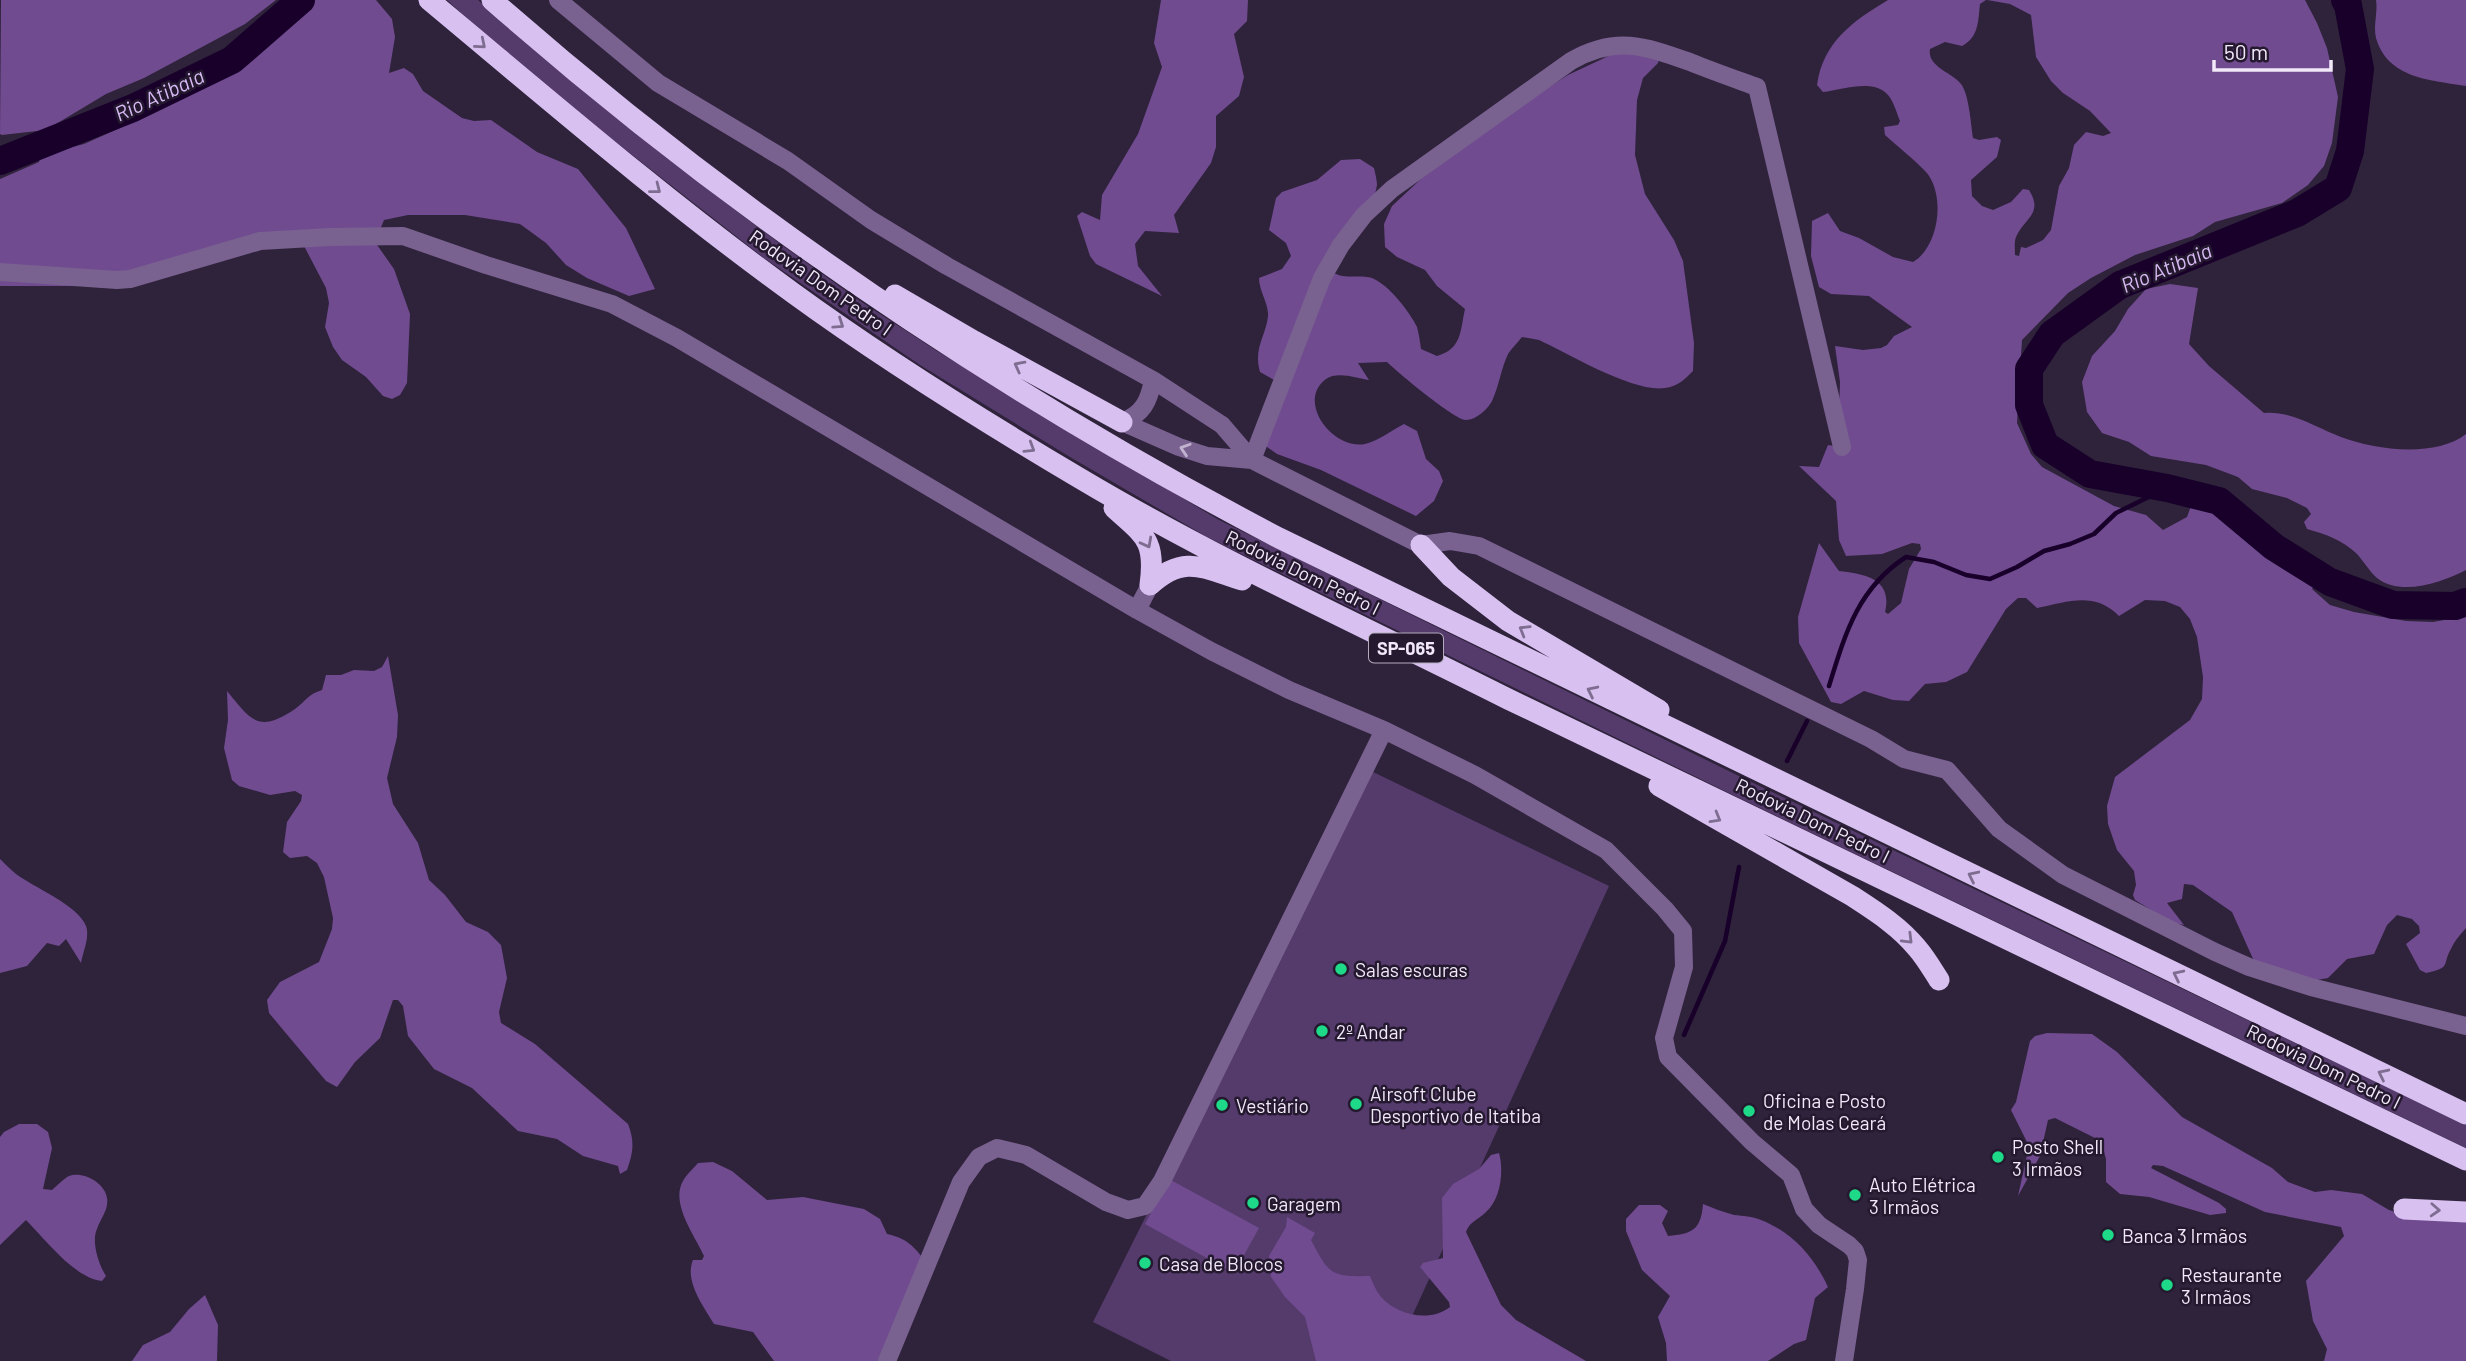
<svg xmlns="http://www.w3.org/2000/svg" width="2466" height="1361" font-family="Barlow,sans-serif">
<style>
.green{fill:#553b6c}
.forest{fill:#704b90}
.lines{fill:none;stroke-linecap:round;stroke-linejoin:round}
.stream{stroke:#18002a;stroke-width:4.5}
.river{stroke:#18002a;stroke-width:28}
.minor{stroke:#796190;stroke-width:18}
.motorway{stroke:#d8c1f0;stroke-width:21}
.oneway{stroke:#7e6d90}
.oneway2{stroke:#c1b3cf}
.poi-dot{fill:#1dd988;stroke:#251930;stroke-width:2.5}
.labels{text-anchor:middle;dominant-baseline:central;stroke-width:5;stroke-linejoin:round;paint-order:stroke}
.shield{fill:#251930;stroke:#b4abbd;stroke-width:2}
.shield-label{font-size:18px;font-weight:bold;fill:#f1e9f9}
.street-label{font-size:19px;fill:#f1e9f9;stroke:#251930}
.poi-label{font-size:19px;fill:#f1e9f9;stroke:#251930;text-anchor:start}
.water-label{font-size:21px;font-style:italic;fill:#d7baf4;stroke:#251930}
</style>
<rect width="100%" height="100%" fill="#2f223b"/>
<!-- green -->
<path class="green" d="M447,0h31l134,114 77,61 90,68 78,56 80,52 282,169 526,259 721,346v23l-731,-352 -528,-259 -137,-80 -150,-92 -156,-107 -165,-129 -100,-82z
M1369,770l240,116 -201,439 4,36h-241l-78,-39z"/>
<!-- forest -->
<path class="forest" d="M1,0h275l-31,24 -101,54 -38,16 -60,36 -44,5 -2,-1z
M313,0h63l16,19 3,18 -6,36 15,-5 9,6 10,17 39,27 12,3 17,-1 46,32 41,17 48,59 29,61 -26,7 -42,-18 -21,-13 -20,-22 -26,-19 -55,-9h-57l-24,5 -9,22 19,27 16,45 -3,69 -7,12 -8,4 -9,-3 -17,-19 -24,-17 -9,-13 -8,-20 4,-24 -3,-15 -23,-44 -15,-3 -208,45h-80v-107l39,-17 2,-7 43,-11 36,-16 38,-21 44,-34 58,-25z
M1161,0h87l-1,21 -13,13 10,43 -5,19 -23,20v31l-5,16 -37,52 5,18 -34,-2 -10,13 3,22 24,30 -66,-32 -6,-8 -13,-40 5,-4 18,8 2,-25 36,-61 24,-67 -8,-24z
M1888,0h98l-6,4c-2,17 -1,33 -18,42l-17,-4 -15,7c-3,18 22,23 31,35 8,10 10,41 12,54l6,2 18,-3 4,3 -4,17 -26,23 1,16 10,10 11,4 18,-8 12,-13 6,1c15,24 -5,28 -13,47 -2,5 -1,13 -1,18l4,1 2,-9 5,1 17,-8 8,-10 8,-44 10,-18 5,-23 12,-13 17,4 8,-3 -21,-22 -27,-18 -12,-12 -15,-24 -5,-42 -21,-11 -23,-4h318l12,23 10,25 11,49 -6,46 -8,23 -16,19 -26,18 -67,19 -22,14 -58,19 -44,23 -23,15 -46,47 -5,83 14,31 11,13 72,39 32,9 17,15 24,-13 4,-11c48,7 65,39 101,65 7,5 16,8 24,12l-4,6 18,16 24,7 52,9 27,1 33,-6v312c-5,6 -11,12 -14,19 -11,18 1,20 -26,26l-6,-3 -14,-26 14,-11 -1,-7 -7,-7 -15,-4 -10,10 -13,29 -27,5 -19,19 -28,5 -46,-22 -22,-49 -39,-27 -9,-1 -2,15 -15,4 17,22 -13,-3 -36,-22 -2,-5 3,-10 -2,-14 -17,-21 -9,-26 -1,-18 8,-29 75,-57 12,-21 1,-22 -6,-40 -7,-18 -10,-12 -15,-6 -20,-1 -26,16c-25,-25 -51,-14 -82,-8l-11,-10h-8l-12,11 -39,63 -21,10 -21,2 -16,17 -16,-1 -29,-9 -23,13 -10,-2 -32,-59 -1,-26 21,-74 20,28c26,3 54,8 46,41l3,2 13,-11 8,-34 12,-20 -1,-5 -8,-1 -30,11 -36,2 -7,-16 -3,-39 -37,-35 20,1 9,-22 7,1 3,-4 2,-60 -5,-36 28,4 18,-2 6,-3 7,-9 18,-9 -43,-31 -38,-2 -12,-7 -8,-31 1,-35 16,-8 12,18 19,7 34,19 20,5c26,-15 33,-67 13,-90 -12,-13 -28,-25 -41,-37l-1,-8 14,-2 2,-4c-3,-7 -6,-19 -12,-26 -14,-17 -46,-5 -65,-3l-6,-7c6,-43 36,-64 71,-85z
M2376,0h90v86c-35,-6 -78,-7 -90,-48 -3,-12 2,-26 0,-38z
M1617,52l42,6 -1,5 -15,15 -6,22 -2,55 10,39 29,46 9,21 11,82 -1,28c-8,8 -16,16 -28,17 -31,5 -96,-34 -126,-48l-17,-3c-4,5 -10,11 -14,17 -7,15 -9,32 -16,47 -4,8 -16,19 -26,19 -10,1 -69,-48 -79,-58l-29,1 11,17c-12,-2 -32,-9 -43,-1 -30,22 6,71 39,65 13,-3 27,-14 39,-20l13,7 9,28 13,12 4,10 -9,20 -18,15 -95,-46 -44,-16 -10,-7 -6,-20 15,-46 -16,-9c-7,-24 6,-36 8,-56 1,-12 -9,-25 -9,-38l23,-9 9,-13 -5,-13 -17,-13 7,-32 6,-6 35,-12 24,-20 19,-1 14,9c1,5 3,12 3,17 -4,34 -53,39 -47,85 11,10 23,5 37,7 17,1 43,35 50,50 2,7 3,15 4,22l16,7c25,-7 23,-25 28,-47l-28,-23 -12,-16 -28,-13 -12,-10 -1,-23 8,-18 29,-27 109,-80 38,-24z
M2170,284l28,4 -9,56 20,22 55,47c26,-3 53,15 77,24 34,13 94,21 125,-3v136c-23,12 -65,27 -89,8 -8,-7 -14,-18 -21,-25 -14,-13 -31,-19 -49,-24l-3,-7 7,-8 -4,-6 -20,-10 -35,-9 -14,-12 -32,-12 -55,-9 -22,-14 -27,-9 -15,-21 -5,-30 10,-26 23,-25 13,-22 18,-20z
M388,656l10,59 -1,22 -10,41 6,26 25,39 11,37 16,15 21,27 22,10 13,13 6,33 -8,34 2,11 34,21 93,80c7,18 5,29 -1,46l-7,4 -2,-8 -35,-10 -26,-17 -39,-8 -46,-43 -38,-19 -26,-33 -5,-30 -5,-6h-5l-13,38 -25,24 -18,25 -11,-6 -57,-68 -2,-13 13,-18 39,-20 13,-33 1,-11 -9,-41 -7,-14 -10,-7 -17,2 -7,-6 4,-30 14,-21 1,-6 -7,-4 -25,4 -31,-9 -7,-6 -8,-32 4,-28 -1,-29c24,29 31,43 68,18 11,-8 13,-15 27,-19l4,-15h15l13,-5 20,1 8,-4z
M0,859c5,5 10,10 16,15 17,13 62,31 70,52 4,11 -3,26 -5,37l-15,-24 -7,7 -12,-3 -20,23 -27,7z
M2047,1033l45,1 25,18 65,65 90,51 16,14 27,10 16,-2 31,4 27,16 16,5 61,4v142h-142l3,-12 -14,-28 -7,-40 38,-45 -3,-9 -76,-15 -102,-46 -10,-1 -2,3 68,35 7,6v4l-16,2 -61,-18 -29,-3 -14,-12v-23l-5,-18 -46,-23 -7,2 -8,36 -22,40 11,-50 -18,-36 5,-8 14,-61 5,-5z
M19,1124h18l11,8 4,16 -9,41 9,1c5,-4 11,-11 17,-14 14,-5 36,7 38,22 2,12 -7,21 -10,31 -6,13 2,36 9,47l-4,5c-28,-3 -56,-41 -76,-61l-26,25v-108l4,-5z
M1499,1153c5,17 2,46 -13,59 -8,8 -16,9 -20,20l35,73 15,15 70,41h-270l-11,-44 -20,-20 -14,-20 -2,-21 17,-29 1,-10 28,16 -4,7c18,34 19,37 59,36 3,7 6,15 11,21 16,18 49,26 69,10l-1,-5 -29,-35 3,-4 20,-5 -1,-60 11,-14 26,-15 12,-14z
M713,1162l19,9 35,29 36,-3 61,12 16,10 7,15c19,4 27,12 38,27l-34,100h-117l-21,-29 -39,-8c-10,-17 -30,-43 -21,-64h9l2,-4c-9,-20 -34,-53 -21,-75 3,-6 10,-12 15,-18z
M1169,1179l90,49 -25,45 -89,-49z
M1703,1204c10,4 20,8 31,11 9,1 18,1 27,5 31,12 53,37 67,67l-13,11 -9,42 -12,4 -26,17h-101l-1,-18 -8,-26 12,-21 -28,-26 -16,-39v-12l13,-14h21l8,6 -6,12 6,13c24,-2 33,-6 35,-32z
M205,1295l13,30 -1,36h-85l11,-16 27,-13 19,-23z"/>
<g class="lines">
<!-- stream -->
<path class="stream" d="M1829,686c16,-52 29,-98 77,-129l28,5 32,13 24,4 27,-12 27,-16 26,-7 24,-10 22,-21 51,-25
M1787,761l20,-40
M1684,1035l41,-94 14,-74"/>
<!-- river -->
<path class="river" d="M2345,0l3,5 12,64 -10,82 -12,37 -41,25 -177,72 -68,49 -23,35v36l16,40 45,29 77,14 52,13 55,46 56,35 63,23 62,1 11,-4
M0,161l133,-53 99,-48 69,-60"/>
<!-- minor -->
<path class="minor" d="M558,0l100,83 130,78 83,59 76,46 206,114 69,45 30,35
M0,272l117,8 13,-1 130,-38 70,-4 73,-1 83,29 126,39 65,34 460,272 13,-25
M1122,422l57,25 28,9 45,4 169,85 29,-4 29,5 392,193 33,20 43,11 52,59 64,46 152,77 34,15 62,20 155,39
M1122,422c21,-8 27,-21 31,-42
M1252,460l70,-182 19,-33 23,-30 28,-26 179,-128c45,-26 74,-15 119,1 22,9 45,17 67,25l85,360
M1137,610l74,41 78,39 95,40 91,45 131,75 59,59 18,22 1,36 -20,71 4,19 84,85 39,33 13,34 15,16 30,20 6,6 3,9 -3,29 -11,72
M887,1361l74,-179 18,-25 18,-9 29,7 80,47 22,8 17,-4 17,-25 222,-451"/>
<!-- motorway -->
<path class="motorway" d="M429,0c120,100 237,201 364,293 92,67 190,128 288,186 138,82 284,148 427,220l958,461
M492,0c240,211 504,390 787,538l1187,576
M895,295l79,46 148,81
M1114,508c31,28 42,32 36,77
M1421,545l30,32 57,44 151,89
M1150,585c34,-31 53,-17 92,-5
M1659,786l193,110c23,15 47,30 65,52 8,9 15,21 22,32
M2404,1209l62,3"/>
</g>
<!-- one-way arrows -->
<defs><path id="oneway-chevron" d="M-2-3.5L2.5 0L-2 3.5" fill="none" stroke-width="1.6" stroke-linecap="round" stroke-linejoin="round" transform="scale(1.75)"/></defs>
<g class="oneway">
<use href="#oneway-chevron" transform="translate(481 44) rotate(40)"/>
<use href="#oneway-chevron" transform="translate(656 189) rotate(38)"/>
<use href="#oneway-chevron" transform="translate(839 324) rotate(34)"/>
<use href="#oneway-chevron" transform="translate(1019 366) rotate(-152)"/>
<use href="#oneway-chevron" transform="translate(1030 448) rotate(32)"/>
<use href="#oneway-chevron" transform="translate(1147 543) rotate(62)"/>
<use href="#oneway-chevron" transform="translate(1524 630) rotate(-149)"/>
<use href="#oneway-chevron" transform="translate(1592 691) rotate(-154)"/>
<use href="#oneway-chevron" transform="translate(1716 818) rotate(30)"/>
<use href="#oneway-chevron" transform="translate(1973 876) rotate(-154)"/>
<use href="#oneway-chevron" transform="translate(1908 939) rotate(45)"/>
<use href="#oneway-chevron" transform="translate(2178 975) rotate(-154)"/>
<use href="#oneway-chevron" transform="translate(2383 1074) rotate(-154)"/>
<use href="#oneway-chevron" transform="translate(2435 1210) rotate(3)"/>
</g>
<use class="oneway2" href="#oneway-chevron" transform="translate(1185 449) rotate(-162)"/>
<!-- markers -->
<g class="poi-dot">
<circle cx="1341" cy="969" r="7"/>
<circle cx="1322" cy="1031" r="7"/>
<circle cx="1356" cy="1104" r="7"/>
<circle cx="1222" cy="1105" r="7"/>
<circle cx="1749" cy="1111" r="7"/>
<circle cx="1998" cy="1157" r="7"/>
<circle cx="1855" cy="1195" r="7"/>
<circle cx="1253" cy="1203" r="7"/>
<circle cx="2108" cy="1235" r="7"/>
<circle cx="1145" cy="1263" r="7"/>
<circle cx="2167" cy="1285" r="7"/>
</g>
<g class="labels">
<!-- shield labels -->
<rect class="shield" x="1369" y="633.5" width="74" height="29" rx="5"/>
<g class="shield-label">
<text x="1406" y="648">SP-065</text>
</g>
<!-- street labels -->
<g class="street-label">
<text transform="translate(821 282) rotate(35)">Rodovia Dom Pedro I</text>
<text transform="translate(1303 572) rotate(26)">Rodovia Dom Pedro I</text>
<text transform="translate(1813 820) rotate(26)">Rodovia Dom Pedro I</text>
<text transform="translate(2324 1066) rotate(26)">Rodovia Dom Pedro I</text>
</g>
<!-- poi labels -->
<g class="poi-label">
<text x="1355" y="969">Salas escuras</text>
<text x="1336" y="1031">2º Andar</text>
<text x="1370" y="1093">Airsoft Clube<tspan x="1370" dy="22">Desportivo de Itatiba</tspan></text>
<text x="1763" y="1100">Oficina e Posto<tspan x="1763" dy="22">de Molas Ceará</tspan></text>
<text x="1236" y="1105">Vestiário</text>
<text x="2012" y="1146">Posto Shell<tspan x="2012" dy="22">3 Irmãos</tspan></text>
<text x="1869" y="1184">Auto Elétrica<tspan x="1869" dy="22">3 Irmãos</tspan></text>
<text x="1267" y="1203">Garagem</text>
<text x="2122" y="1235">Banca 3 Irmãos</text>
<text x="1159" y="1263">Casa de Blocos</text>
<text x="2181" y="1274">Restaurante<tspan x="2181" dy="22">3 Irmãos</tspan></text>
</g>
<!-- water labels -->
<g class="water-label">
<text transform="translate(159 94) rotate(-25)">Rio Atibaia</text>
<text transform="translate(2166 267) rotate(-23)">Rio Atibaia</text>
</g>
</g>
<!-- scale -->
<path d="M2214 60v10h117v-10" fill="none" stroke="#f1e9f9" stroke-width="3.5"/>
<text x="2224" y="60" font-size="21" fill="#f1e9f9" stroke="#251930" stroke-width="5" paint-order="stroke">50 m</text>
</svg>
